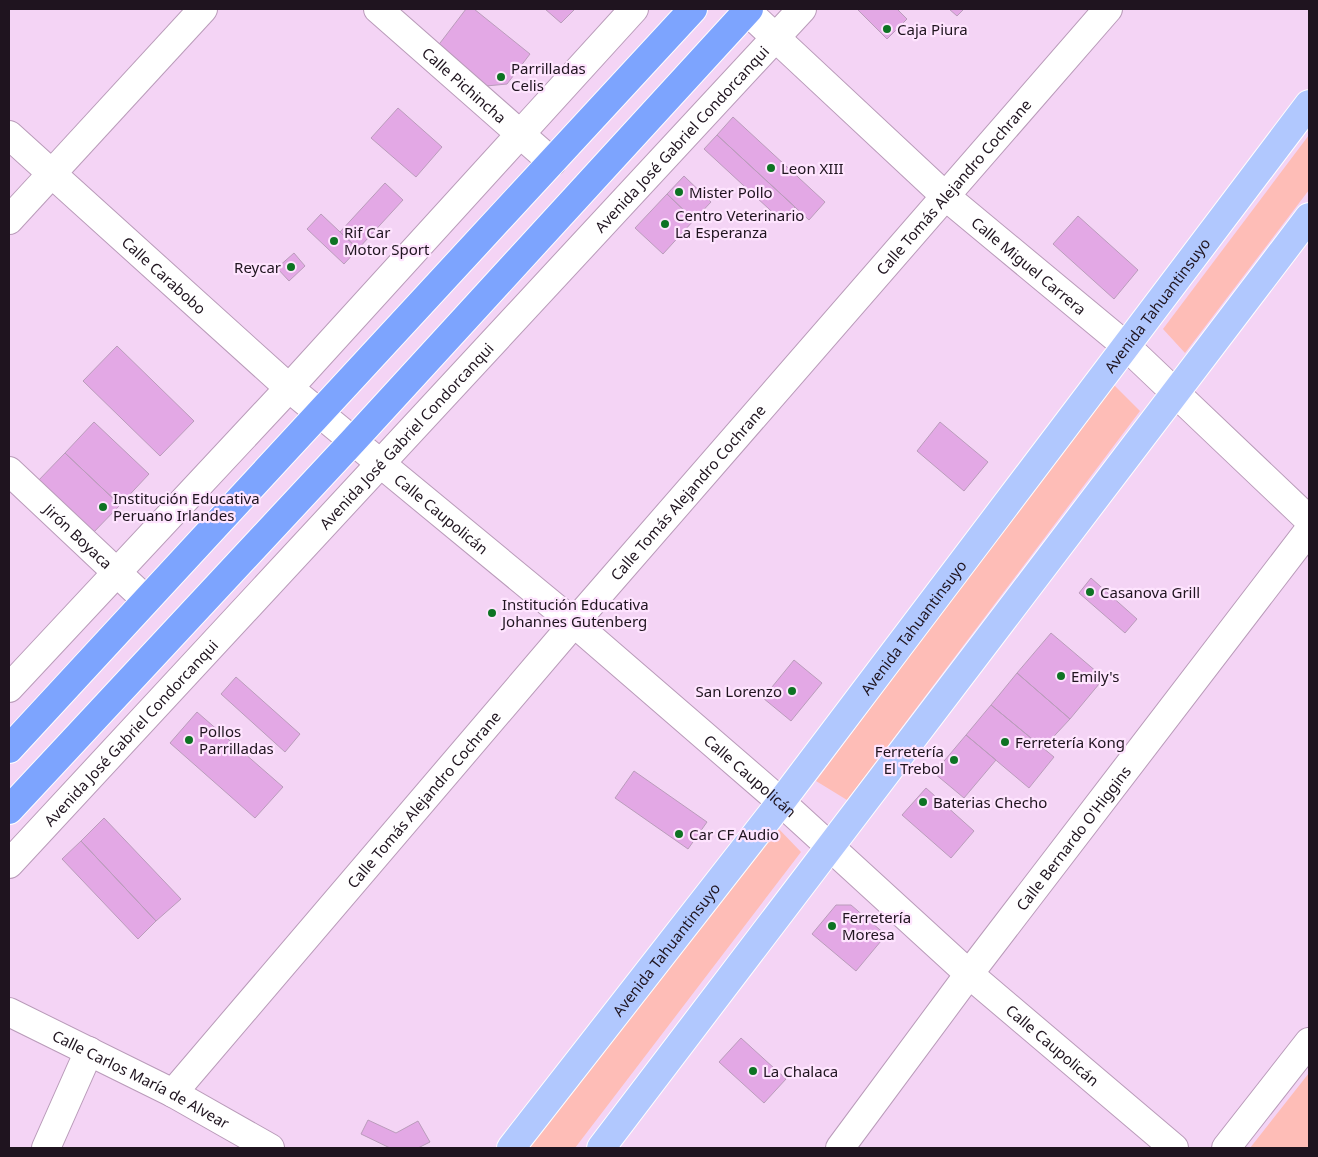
<svg xmlns="http://www.w3.org/2000/svg" width="1318" height="1157" font-family="'Noto Sans',sans-serif">
<style>
.green{fill:#febdb7}
.building{fill:#e3a8e5;stroke:#ba9cbb}
.lines{fill:none;stroke-linecap:round;stroke-linejoin:round}
.minor-casing{stroke:#b99bb9;stroke-width:30}
.major-casing{stroke:#fff;stroke-width:30}
.highway-casing{stroke:#fff;stroke-width:30}
.minor{stroke:#fff;stroke-width:28}
.major{stroke:#b1c8fe;stroke-width:28}
.highway{stroke:#7da4fe;stroke-width:28}
.poi-dot{fill:#0d7323;stroke:#fee4fe;stroke-width:2}
.labels{text-anchor:middle;dominant-baseline:central;stroke-width:4.5;stroke-linejoin:round;paint-order:stroke}
.poi-label{font-size:15px;fill:#1f141f;stroke:#fee4fe;text-anchor:start}
.street-label{font-size:15px;fill:#1f141f;stroke:#fee4fe}
</style>
<rect width="100%" height="100%" fill="#f4d4f5"/>
<!-- green -->
<path class="green" d="M1309,135v55l-124,163 -22,-24z
M1113,384l27,27 -293,389 -31,-19z
M776,826l25,26 -226,296h-49z
M1309,1073v75h-59z"/>
<!-- building -->
<path class="building" d="M466,9h8l56,45 -23,30 -21,2 -49,-39z
M545,9h30l-14,14z
M857,9h40l10,10 -20,20z
M949,9h15l-7,7z
M398,108l44,39 -26,30 -45,-39z
M733,117l92,85 -16,18 -92,-85z
M717,135l78,72 -13,14 -78,-72z
M684,176l27,26 -17,18 -27,-26z
M385,183l18,17 -45,49 -18,-17z
M667,194l27,26 -31,34 -28,-26z
M321,214l37,35 -14,15 -37,-35z
M1078,216l60,54 -24,29 -61,-55z
M294,253l11,13 -16,15 -12,-13z
M117,346l77,75 -34,35 -77,-75z
M94,422l55,52 -29,31 -55,-52z
M940,422l48,40 -24,29 -47,-40z
M65,453l55,52 -29,30 -55,-52z
M1091,578l46,41 -12,14 -46,-40z
M1051,633l53,45 -34,41 -53,-46z
M794,660l28,23 -31,38 -28,-23z
M1017,673l53,46 -27,29 -52,-43z
M236,677l64,57 -15,18 -64,-58z
M991,705l63,52 -25,31 -63,-53z
M197,712l86,75 -28,31 -85,-75z
M966,735l30,25 -32,38 -30,-25z
M634,771l73,51 -19,27 -73,-51z
M926,788l48,43 -23,27 -49,-43z
M104,818l77,81 -25,22 -75,-80z
M81,841l75,80 -18,18 -76,-80z
M836,905h15l35,30 -30,36 -44,-37z
M741,1038l45,41 -22,24 -45,-41z
M368,1120l28,13 22,-12 12,21 -12,6h-28l-29,-14z"/>
<g class="lines">
<!-- minor casing -->
<g class="minor-casing">
<g id="minor">
<path id="s1" d="M378,9l174,153"/>
<path id="s2" d="M747,11l197,184 182,151 183,174"/>
<path id="s3" d="M9,135l280,253 285,235 207,179 188,172 205,174"/>
<path d="M9,220l194,-211"/>
<path id="s4" d="M9,471l137,129"/>
<path d="M9,688l280,-300 345,-379"/>
<path id="s5" d="M9,864l793,-855"/>
<path id="s6" d="M9,1012l164,81 97,55"/>
<path id="s7" d="M173,1093l401,-470 534,-614"/>
<path d="M46,1148l43,-97"/>
<path id="s8" d="M840,1148l129,-174 340,-444"/>
<path d="M1226,1148l83,-106"/>
</g>
</g>
<!-- major casing -->
<g class="major-casing">
<g id="major">
<path id="s9" d="M511,1148l270,-346 528,-698"/>
<path d="M601,1148l708,-931"/>
</g>
</g>
<!-- highway casing -->
<g class="highway-casing">
<path id="highway" d="M9,749l684,-740
M9,810l344,-369 396,-432"/>
</g>
<!-- minor -->
<use href="#minor" class="minor"/>
<!-- major -->
<use href="#major" class="major"/>
<!-- highway -->
<use href="#highway" class="highway"/>
</g>
<!-- markers -->
<g class="poi-dot">
<circle cx="887" cy="29" r="5"/>
<circle cx="501" cy="77" r="5"/>
<circle cx="771" cy="168" r="5"/>
<circle cx="679" cy="192" r="5"/>
<circle cx="665" cy="224" r="5"/>
<circle cx="334" cy="241" r="5"/>
<circle cx="291" cy="267" r="5"/>
<circle cx="103" cy="507" r="5"/>
<circle cx="1090" cy="592" r="5"/>
<circle cx="492" cy="613" r="5"/>
<circle cx="1061" cy="676" r="5"/>
<circle cx="792" cy="691" r="5"/>
<circle cx="189" cy="740" r="5"/>
<circle cx="1005" cy="742" r="5"/>
<circle cx="954" cy="760" r="5"/>
<circle cx="923" cy="802" r="5"/>
<circle cx="679" cy="834" r="5"/>
<circle cx="832" cy="926" r="5"/>
<circle cx="753" cy="1071" r="5"/>
</g>
<g class="labels">
<!-- poi labels -->
<g class="poi-label">
<text x="897" y="29">Caja Piura</text>
<text x="511" y="68">Parrilladas<tspan x="511" dy="17">Celis</tspan></text>
<text x="781" y="168">Leon XIII</text>
<text x="689" y="192">Mister Pollo</text>
<text x="675" y="215">Centro Veterinario<tspan x="675" dy="17">La Esperanza</tspan></text>
<text x="344" y="232">Rif Car<tspan x="344" dy="17">Motor Sport</tspan></text>
<text x="281" y="267" text-anchor="end">Reycar</text>
<text x="113" y="498">Institución Educativa<tspan x="113" dy="17">Peruano Irlandes</tspan></text>
<text x="1100" y="592">Casanova Grill</text>
<text x="502" y="604">Institución Educativa<tspan x="502" dy="17">Johannes Gutenberg</tspan></text>
<text x="1071" y="676">Emily's</text>
<text x="782" y="691" text-anchor="end">San Lorenzo</text>
<text x="199" y="731">Pollos<tspan x="199" dy="17">Parrilladas</tspan></text>
<text x="1015" y="742">Ferretería Kong</text>
<text x="944" y="751" text-anchor="end">Ferretería<tspan x="944" dy="17">El Trebol</tspan></text>
<text x="933" y="802">Baterias Checho</text>
<text x="689" y="834">Car CF Audio</text>
<text x="842" y="917">Ferretería<tspan x="842" dy="17">Moresa</tspan></text>
<text x="763" y="1071">La Chalaca</text>
</g>
<!-- street labels -->
<g class="street-label">
<text stroke="none"><textPath href="#s1" startOffset="115">Calle Pichincha</textPath></text>
<text stroke="none"><textPath href="#s5" startOffset="989">Avenida José Gabriel Condorcanqui</textPath></text>
<text stroke="none"><textPath href="#s7" startOffset="1196">Calle Tomás Alejandro Cochrane</textPath></text>
<text stroke="none"><textPath href="#s2" startOffset="380">Calle Miguel Carrera</textPath></text>
<text stroke="none"><textPath href="#s3" startOffset="209">Calle Carabobo</textPath></text>
<text stroke="none"><textPath href="#s9" startOffset="1062">Avenida Tahuantinsuyo</textPath></text>
<text stroke="none"><textPath href="#s5" startOffset="584">Avenida José Gabriel Condorcanqui</textPath></text>
<text stroke="none"><textPath href="#s7" startOffset="791">Calle Tomás Alejandro Cochrane</textPath></text>
<text stroke="none"><textPath href="#s3" startOffset="575">Calle Caupolicán</textPath></text>
<text stroke="none"><textPath href="#s4" startOffset="95">Jirón Boyaca</textPath></text>
<text stroke="none"><textPath href="#s9" startOffset="658">Avenida Tahuantinsuyo</textPath></text>
<text stroke="none"><textPath href="#s5" startOffset="179">Avenida José Gabriel Condorcanqui</textPath></text>
<text stroke="none"><textPath href="#s3" startOffset="980">Calle Caupolicán</textPath></text>
<text stroke="none"><textPath href="#s7" startOffset="386">Calle Tomás Alejandro Cochrane</textPath></text>
<text stroke="none"><textPath href="#s8" startOffset="388">Calle Bernardo O'Higgins</textPath></text>
<text stroke="none"><textPath href="#s9" startOffset="252">Avenida Tahuantinsuyo</textPath></text>
<text stroke="none"><textPath href="#s3" startOffset="1385">Calle Caupolicán</textPath></text>
<text stroke="none"><textPath href="#s6" startOffset="148">Calle Carlos María de Alvear</textPath></text>
</g>
</g>
<!-- border -->
<rect width="1318" height="1157" fill="none" stroke="#1f141f" stroke-width="20"/>
</svg>
